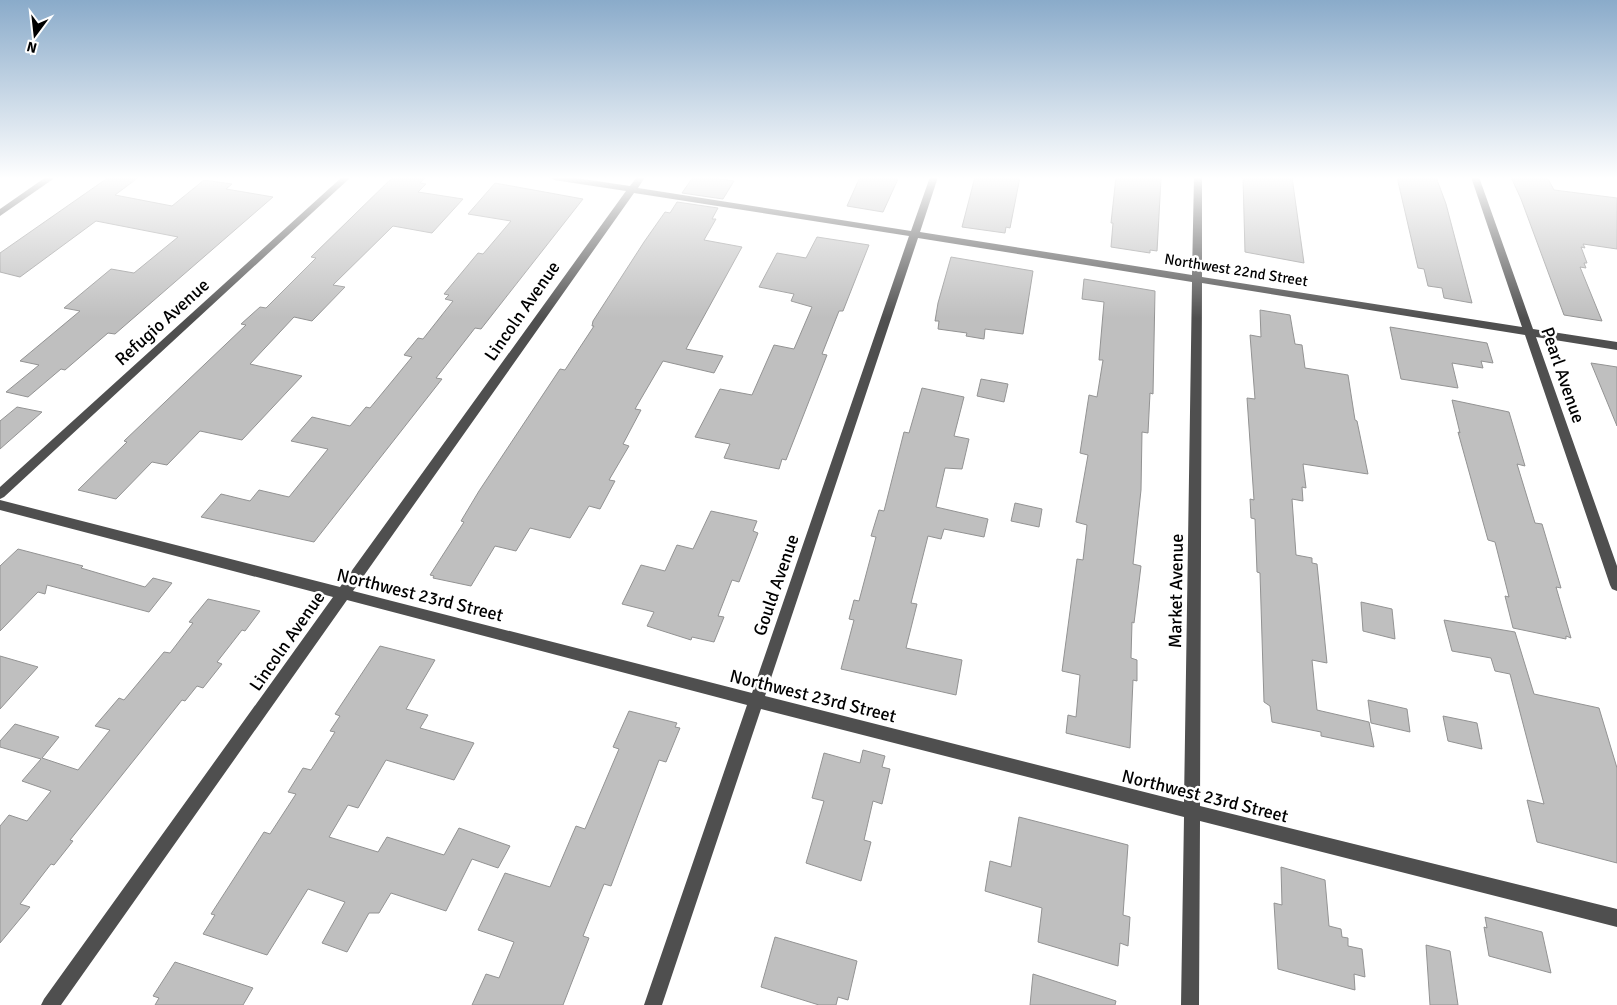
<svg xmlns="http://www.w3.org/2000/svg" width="1617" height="1005" font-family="Signika,sans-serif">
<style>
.building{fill:#bfbfbf;stroke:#939393}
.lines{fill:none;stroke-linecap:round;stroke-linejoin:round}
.minor{fill:#4f4f4f;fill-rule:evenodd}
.labels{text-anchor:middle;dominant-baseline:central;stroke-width:5;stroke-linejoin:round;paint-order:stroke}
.far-street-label{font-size:15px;fill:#000;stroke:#fff}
.street-label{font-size:18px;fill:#000;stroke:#fff}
</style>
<rect width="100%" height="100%" fill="#fff"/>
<!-- building -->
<path class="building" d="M109,177h30l-24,18 57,11 32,-26 28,4 -6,5 47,8 -158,137 -7,-1 -43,37 -4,-1 -33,28 -22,-5 33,-27 -19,-4 60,-50 -16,-3 47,-39 23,4 44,-36 -82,-16 -76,56 -20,-5v-19z
M393,177h33l-6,6 6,1 -8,8 45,7 -31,34 -39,-7 -60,59 12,2 -33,34 -18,-4 -44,47 52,12 -60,64 -42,-9 -33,34 -15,-3 -36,37 -38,-9 49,-48 -3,-1 122,-116 -5,-1 19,-17 6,1 50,-50 -5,-1z
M693,177h14l27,4 -11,18 -41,-6z
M860,177l38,2 -15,33 -36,-6z
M975,177h45l-10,51 -4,-1 -1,6 -43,-6z
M1116,177h40l5,2 -4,72 -7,-1v3l-39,-6 2,-24h-2z
M1243,177h49l12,86 -59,-11z
M1397,177h39l10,27 26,99 -28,-5 -2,-10 -14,-2 -4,-17 -6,-1z
M1511,177h36l7,13 63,8v51l-34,-5 2,4 -4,-1 6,16h-3l2,5 -6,-1 22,54 -38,-6 -43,-116z
M495,183l88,16 -102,130 -6,-1 -39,50 6,1 -128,163 -113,-25 20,-23 29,7 9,-11 30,7 39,-48 -37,-8 21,-24 38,9 16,-19 4,1 42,-51 -8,-2 14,-17 5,1 30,-38 -8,-2 4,-4 -5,-1 34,-41 5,1 28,-33 -43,-7z
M677,202l41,6 -6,11h4l-12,21 38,7 -56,102 37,7 -9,17 -51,-12 -28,48 6,1 -18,34 6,2 -20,34 6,1 -15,28 -11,-3 -19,32 -40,-10 -14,23 -21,-5 -24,40 -38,-8 1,-2 -4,-1 34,-53 -3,-1 18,-30 81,-122 5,1 29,-44h-2l1,-5 51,-79 21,-30 5,1z
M817,237l52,8 -26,66h-4l-17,43 5,1 -41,105 -4,-1 -3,10 -55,-11 6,-14 -35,-7 25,-48 32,6 22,-50 20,4 18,-42 -21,-6 3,-7 -35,-7 18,-34 29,5z
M951,257l82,14 -10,63 -38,-5 -1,10 -18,-3 1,-3 -29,-4 1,-8h-4l3,-18z
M1084,279l71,12 -2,103 -3,-1 -2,40 -6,-1 -1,58 -8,74 8,2 -7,57 -2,-1 -1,36 6,2v21l-4,-1 -3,68 -64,-15 2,-18 8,2 4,-42 -18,-4 15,-112 6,1 4,-35 -11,-3 12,-67 -8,-2 9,-58 8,2 6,-37h-4l5,-58 -22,-3z
M1260,310l30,5 5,29 7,1 3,23 43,7 7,45 2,1 11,53 -65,-10 3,24 -4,-1 1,14 -11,-2 4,56 16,3v5l5,1 10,99 -15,-3 5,50 52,12 5,25 -53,-11v-4l-49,-10 -2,-16 -6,-4 -4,-129 -3,-1 -2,-53 -4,-1 -1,-19 4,1 -7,-102 8,1 -5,-64 11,2z
M1390,327l97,16 6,20 -12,-2 2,7 -31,-5 6,25 -57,-9z
M1591,363l26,4v59z
M981,379l27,5 -4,18 -27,-6z
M922,388l42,9 -10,39 15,3 -7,30 -17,-1 -9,39 52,12 -4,18 -40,-8 -3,10 -13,-3 -17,67 6,1 -11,44 56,12 -6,35 -115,-26 13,-49 -5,-1 5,-19 5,1 17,-64 -5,-1 8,-26 5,1 20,-79 5,1z
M1452,400l57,12 16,54 -8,-2 18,59 7,1 19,64 -5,-1 15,51 -5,-2v3l-53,-11 -8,-32 4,1 -14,-55 -7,-2 -30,-108 2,1z
M17,407l25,5 -42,37v-28z
M1015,503l27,6 -3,18 -28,-6z
M711,511l46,10 -4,10 5,2 -19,49 -7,-2 -14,36 6,1 -10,25 -22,-5 -1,3 -44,-14 7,-14 -32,-8 19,-39 24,6 12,-26 16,4z
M18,549l65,17 -2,2 64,19 8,-9 19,5 -23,29 -102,-27 -2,9 -7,-2 -38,39v-65z
M208,599l52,12 -15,20 -3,-1 -25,32 5,2 -19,24 -6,-2 -12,15 -3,-1 -112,140 3,1 -19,24 -3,-1 -31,40 10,3 -30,36v-117l9,-11 18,6 24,-30 -29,-10 19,-22 -41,-12v-6l15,-17 44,13 -17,21 36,12 32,-40 -15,-4 24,-28 5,2 40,-48 6,1 23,-30 -4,-1z
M1361,602l31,7 3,30 -32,-8z
M1444,620l71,12 19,62 65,14 18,60v95l-80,-21 -10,-42 17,4 -34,-130 -15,-3 -4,-13 -39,-7z
M380,646l55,14 -29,49 22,6 -8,13 54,15 -20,37 -68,-20 -28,48 -10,-3 -19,32 49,15 9,-15 57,18 15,-27 51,18 -12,22 -26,-9 -26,52 -55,-18 -12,20h-10l-22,39 -25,-9 23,-41 -37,-13 -41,66 -64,-21 12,-19 -4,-1 53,-82 6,2 26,-40 -8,-2 15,-24 8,2 24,-38 -5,-1 10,-15 -5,-2z
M0,656l38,11 -38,42z
M1368,700l39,9 3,23 -39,-9z
M629,711l48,12 -2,4 5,1 -14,34 -7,-2 -48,126 -7,-2 -21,52 6,2 -26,67h-91l14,-31 13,4 15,-36 -36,-12 27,-57 45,14 26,-61 9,3 34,-80 -6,-2z
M1443,716l34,7 5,26 -34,-8z
M863,750l22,6 -3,11 8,2 -8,35 -9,-3 -9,39 7,2 -10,39 -55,-18 18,-62 -12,-3 12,-45 36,10z
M1019,817l109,28 -5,70 7,2 -2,29 -8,-3 -2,23 -80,-24 4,-34 -57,-17 5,-30 21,6z
M1281,867l44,13 4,46 12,3 1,8 6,1v8l14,3 3,28 -11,-3 1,16 -77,-21 -4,-66 8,2z
M1485,917l57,15 9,41 -62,-17 -5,-29 3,1z
M775,937l82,24 -9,39 -10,-3 -2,8h-17l-58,-18z
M1426,945l24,6 8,54h-28z
M175,962l78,26 -10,17h-88l4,-7 -6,-2z
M1033,974l83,27 -1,4h-85z"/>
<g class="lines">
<!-- minor -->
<path class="minor" d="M46,177h10l-56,39v-7z
M342,177h9l-347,320 -4,2v-12z
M550,177h20l60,9 7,-9h8l-7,11 273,43 19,-54h8l-18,55 272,43 2,-98h8v100l320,50 -51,-150h8l54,152 84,13v8l-81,-13 81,229v25l-5,-2 -2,-4 -85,-250 -323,-52 -2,523 417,103v18l-417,-106 -1,184h-18l3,-188 -423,-108 -99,296h-18l103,-300 -400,-105 -286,405h-20l3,-6 289,-402 -333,-87v-10l340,87 286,-396 -72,-11zM634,193l275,43 -157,457 -399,-102zM918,238l274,44 -8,520 -419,-106z"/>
</g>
<!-- sky -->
<linearGradient id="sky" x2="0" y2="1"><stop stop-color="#8aabca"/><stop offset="0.56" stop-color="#fff"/><stop offset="1" stop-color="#fff" stop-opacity="0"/></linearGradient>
<rect width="1617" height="318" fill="url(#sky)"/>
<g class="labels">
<!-- far-street labels -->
<g class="far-street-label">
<text transform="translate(1236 270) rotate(9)">Northwest 22nd Street</text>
</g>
<!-- street labels -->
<g class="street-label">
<text transform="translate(522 311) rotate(-55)">Lincoln Avenue</text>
<text transform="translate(162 322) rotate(-42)">Refugio Avenue</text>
<text transform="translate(1563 375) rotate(71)">Pearl Avenue</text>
<text transform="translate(776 585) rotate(-71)">Gould Avenue</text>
<text transform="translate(1176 591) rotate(-89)">Market Avenue</text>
<text transform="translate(420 595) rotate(14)">Northwest 23rd Street</text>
<text transform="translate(287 641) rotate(-55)">Lincoln Avenue</text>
<text transform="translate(813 696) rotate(14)">Northwest 23rd Street</text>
<text transform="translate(1205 796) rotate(14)">Northwest 23rd Street</text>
</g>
</g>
<!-- north arrow -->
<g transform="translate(35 35) rotate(195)" stroke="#ffffff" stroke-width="4" paint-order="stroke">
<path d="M0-4L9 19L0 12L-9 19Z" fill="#000000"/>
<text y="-8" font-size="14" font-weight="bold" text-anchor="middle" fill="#000000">N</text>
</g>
</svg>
